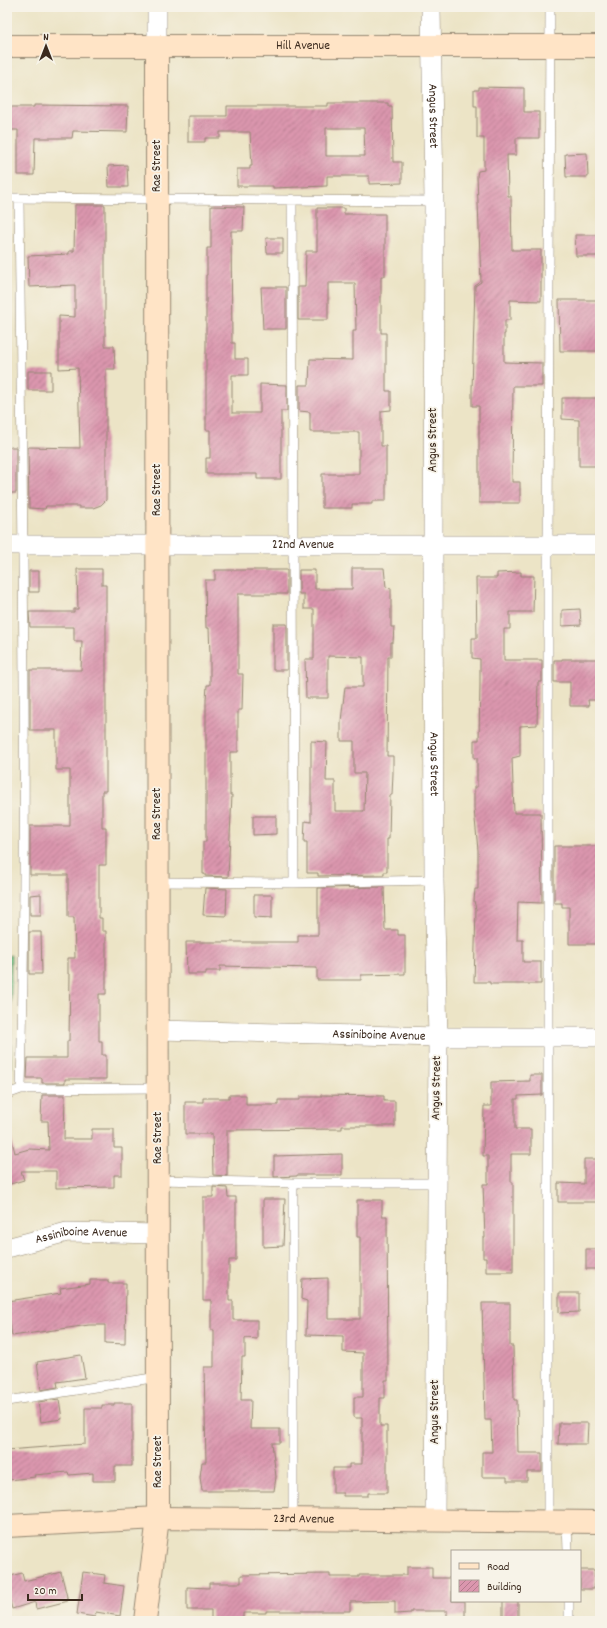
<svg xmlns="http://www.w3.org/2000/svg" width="607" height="1628" font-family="Dekko,sans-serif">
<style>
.grass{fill:url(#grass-dots);stroke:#587a56}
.building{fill:url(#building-hatch);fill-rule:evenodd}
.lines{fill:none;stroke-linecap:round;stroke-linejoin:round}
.lane-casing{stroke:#948772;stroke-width:10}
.street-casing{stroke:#948772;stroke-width:20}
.secondary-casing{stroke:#948772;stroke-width:24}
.lane{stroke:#fff;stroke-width:9}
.street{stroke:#fff;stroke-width:19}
.secondary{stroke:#ffe4c6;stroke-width:22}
.labels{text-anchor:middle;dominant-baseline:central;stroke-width:3.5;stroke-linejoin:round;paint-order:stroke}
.street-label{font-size:13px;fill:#3b2a1e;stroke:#f7f3e8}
</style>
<defs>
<pattern id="grass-dots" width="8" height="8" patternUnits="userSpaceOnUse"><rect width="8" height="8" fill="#76ca8d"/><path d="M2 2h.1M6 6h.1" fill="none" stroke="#62a473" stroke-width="1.8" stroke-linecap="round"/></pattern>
<pattern id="building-hatch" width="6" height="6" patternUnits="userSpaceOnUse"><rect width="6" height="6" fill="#db96ae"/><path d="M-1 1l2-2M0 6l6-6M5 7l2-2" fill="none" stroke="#b37b8d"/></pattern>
</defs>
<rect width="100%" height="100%" fill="#f7f3e8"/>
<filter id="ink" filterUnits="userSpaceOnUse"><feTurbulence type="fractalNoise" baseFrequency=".025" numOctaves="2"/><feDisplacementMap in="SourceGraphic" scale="8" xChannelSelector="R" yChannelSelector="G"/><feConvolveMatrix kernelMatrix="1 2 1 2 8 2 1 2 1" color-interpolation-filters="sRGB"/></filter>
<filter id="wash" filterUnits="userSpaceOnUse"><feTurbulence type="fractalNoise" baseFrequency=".012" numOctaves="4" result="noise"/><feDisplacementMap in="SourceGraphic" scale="16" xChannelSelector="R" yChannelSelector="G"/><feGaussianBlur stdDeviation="0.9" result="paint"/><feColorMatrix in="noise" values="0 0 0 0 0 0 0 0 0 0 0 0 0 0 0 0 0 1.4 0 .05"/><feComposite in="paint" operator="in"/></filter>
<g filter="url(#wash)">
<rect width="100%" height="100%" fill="#ece4c6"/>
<!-- grass -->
<path class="grass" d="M11,955v127l-4,1v-127z"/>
<g id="blocks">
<!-- building -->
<path class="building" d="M479,87l45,1v24h15v26h-23v17h-9l1,41h3l1,54h29v51l-31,-1v20h-5v14h-1v28l38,1v23h-29l-1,96h8v21h-41v-97h-7v-16l3,-104 6,-4 -4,-106 1,-5 6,-1v-32h-7v-32h-3v-16h5z
M328,103h60v3h4l1,56h9v21l-33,1v-8h-42v10l-54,2v-2h-36v-17h13v-3h2l-2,-34h-30v6h-15v4h-17v-26h39v-10h101zM326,128h38l1,28h-39z
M34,105l94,1 -1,26 -54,-1 -1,7h-37l-1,37h-16v-45h-11v-23h27z
M587,153l1,24h-22l-1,-23z
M127,165l1,22h-19l-1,-21z
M75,205h30v141h9l1,23h-9v131l-5,5 -8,3h-14v-2h-33l-1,3 -16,-1 -1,-61 52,1 -2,-80 -19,1v-53l16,1v-32l-46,2 -1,-31 41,-2v-3h5z
M211,206l33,1 -1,24h-12l1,112h3v16h13v16h-16v38h28v-29l27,1v26h-6v68h-24v-5h-51v-16h4v-28h-4v-155h1v-27h4z
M317,208h27v6h41v62h-4v57h5v58h5v19l-10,1v35h5v55h-14v3h-20v4h-30v-34h37v-42h-49v-20l-11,-1v-26h10l1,-26 43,1v-29h3l-1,-48h-27v37h-30v-33h7l1,-36h11z
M575,235h24v21h-23z
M266,238h17v15h-16z
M261,287h25v42h-23z
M559,300h41v51h-40z
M28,371h23v19h-23z
M562,398h38v14h-2l2,54h-21v-46l-17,-1z
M7,447h9v46h-9z
M352,568h32l2,19 5,1v39h3l-1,15h-2v15h-3l-1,99h6v17l-1,22h-2l-1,44h-2v33h-3v3l-66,1v-3h-11v-31h-3l1,-21 6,1v-81l16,1 -1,39h9v30h29l1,-38h-11v-32h-13v-20l4,-34h18v-30l-35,-1v42h-22l-1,-39h9v-50h-10v-15h-5v-24h16v19h37z
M77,569h25v16h4v206h-4v36h4v38h-7v53h3v13h4v63h-7v47h3v14h4v24h-41v4h-23v-5h-15l1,-20h39v-17h2l1,-67h-2v-16h7l-1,-41h-6v-42h-38v-49h40v-56h-14v-40h-26v-60h51l1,-29h-8v-14h-44l-1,-15h45v-3h4z
M215,570h72v24h-49v80h5l-1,36h-4v42h-8v43h2l-4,82 -23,-1v-2h-2v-32h3v-142l1,-15h3v-30l-1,-27h-3l-1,-48h10z
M29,571h10v21h-10z
M521,572v4h13l-1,36h-23v17h-6v31h38v22h-4l-1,43 -17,1v30l-8,2 2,55h27l1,90 -24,-1 -1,38h6v22h18v22h-51v-2h-16l2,-73 -2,-8 1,-12h3v-39l-4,-41v-22h3v-29h-3v-18h5l1,-56v-25l-8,-1v-20h5l-1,-60h21v-5z
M580,609l1,16 -19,1v-16z
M273,624h14v46h-14z
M562,659h38v41h-12l1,6h-19v-24h-16v-22h8z
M253,816h23v18l-23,1z
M554,846h46v98h-31v-37h-7v-4h-8z
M384,887l1,43h13v5h7v39l-44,1v5h-44v-12l-97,-2v5h-14v3h-19l-1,-32h112v-7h20v-47z
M205,888l22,1 -1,27 -23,-1z
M41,894v21h-11v-20z
M254,895h18v23l-18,-1z
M29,932h12l1,42h-13z
M530,1075h12v20l-24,1v3h-3v30h16v25h-20v28h2v90h-27v-14h-3v-20h2l-2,-54h5v-28h-5l1,-50h7v-24l39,-1z
M42,1095h23l-1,44h28v-10h22v19h8v27h-8v12l-58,1v-17h-35l3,9 -17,5v-47l4,-1 4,16 14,-4 20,1 -1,-29h-7z
M229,1095h17v10h32v-5h22v-3h21v-2l63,1v5h11v25h-53v3l-115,1v46l-14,-1 -1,-41h-27v-32h18v-4h26z
M342,1154v21h-45v1l-23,1v-21z
M584,1159h16v43h-42v-19l26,1z
M213,1187l14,1 1,9h8v63h-7v41h4v19h24v19l-12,-1v19h-3l-1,43h10l-1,29h30v14h-8l4,34 -2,14h-72l-2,-14 2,-15h4l-2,-95h10v-37h-3v-30h-8v-103h10z
M263,1199h22l-2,47 -20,1z
M357,1200h25v16h5l1,164h-3v18h-5v28h7v67h-19v3h-25v-3h-10v-25h16v-4h13v-46h-8v-21h9v-44l-20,-1v-16l-37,-1 1,-34 -6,-2 1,-20 26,-1v41h32v-82h-3z
M586,1249h14v20h-14z
M90,1280h18v3h18l-1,61 -20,-1v-18h-16l-77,11 -5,-35 54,-8 -1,-5 30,-4z
M559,1293h20v19l-20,1z
M482,1303h28v43h3l1,54h3l1,53h24v19h-15v9h-20v-4h-25v-25h10l-1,-32h-6z
M81,1355l4,23 -28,4 1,5 -17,3 -4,-28z
M59,1399l3,20 -21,3 -3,-20z
M114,1403h18v63h-17v15h-22v-8l-24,2 -1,-3 -34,3 1,2 -26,3 -2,-30 78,-6v-36h17v-3h12z
M559,1423h29l-1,21h-29z
M407,1567h25v11h20v23h13v16h-18v-6h-36v2l-16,1v-13l-45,1v9h-84v2h-23v8h-32v-11h-24v-23l22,1v-5h32v-8l89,-1v3h29v-2h48z
M580,1570h15l-1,19h-14z
M61,1572l7,29 -32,8 -1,-7 -23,7 -2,-8h-3v-24l15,-4 2,8z
M83,1572l22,3 -1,8 20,3 -4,30 -24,-4 -1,5 -18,-3z
M503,1601h15v20h-15z"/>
</g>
</g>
<g filter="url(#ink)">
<use href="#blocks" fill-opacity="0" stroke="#948772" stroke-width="1"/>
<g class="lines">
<!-- lane casing -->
<g class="lane-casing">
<path id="lane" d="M7,198l427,3
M292,199l2,684
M158,882l136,1 140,-3
M21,1089l136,-1
M7,1094l14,-5c7,-297 1,-594 -2,-891
M158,1180l135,3h143
M293,1183v336
M7,1401l151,-24
M548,1522v-976l2,-539
M567,1522l1,29
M569,1601v20"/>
</g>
<!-- street casing -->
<g class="street-casing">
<g id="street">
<path d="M157,7v39"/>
<path id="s1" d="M431,7l3,194 -1,344 1,335 4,157 -3,484"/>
<path id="s2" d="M7,545h593"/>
<path id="s3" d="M158,1030l280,7h162"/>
<path id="s4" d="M7,1248l60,-16 91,2"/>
</g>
</g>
<!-- secondary casing -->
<g class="secondary-casing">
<g id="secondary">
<path id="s5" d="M7,46h593"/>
<path id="s6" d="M7,1526l151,-8 442,4"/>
<path d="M145,1621l13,-103 -1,-1472"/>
</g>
</g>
<!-- lane -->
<use href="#lane" class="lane"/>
<!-- street -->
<use href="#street" class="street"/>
<!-- secondary -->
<use href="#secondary" class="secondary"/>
</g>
</g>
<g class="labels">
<!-- street labels -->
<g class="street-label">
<text stroke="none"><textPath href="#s5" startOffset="296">Hill Avenue</textPath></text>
<text stroke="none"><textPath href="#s1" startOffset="109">Angus Street</textPath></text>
<text transform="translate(157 166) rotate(-90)">Rae Street</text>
<text transform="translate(433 440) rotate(-90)">Angus Street</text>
<text transform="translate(157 490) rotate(-90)">Rae Street</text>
<text stroke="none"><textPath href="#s2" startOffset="296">22nd Avenue</textPath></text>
<text stroke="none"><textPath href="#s1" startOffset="757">Angus Street</textPath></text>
<text transform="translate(157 814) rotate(-90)">Rae Street</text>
<text stroke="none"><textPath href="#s3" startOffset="221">Assiniboine Avenue</textPath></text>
<text transform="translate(437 1088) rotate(-89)">Angus Street</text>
<text transform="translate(158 1138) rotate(-90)">Rae Street</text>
<text stroke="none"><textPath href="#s4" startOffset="76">Assiniboine Avenue</textPath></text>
<text transform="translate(435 1412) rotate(-90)">Angus Street</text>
<text transform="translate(158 1462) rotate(-90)">Rae Street</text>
<text stroke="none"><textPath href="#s6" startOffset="297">23rd Avenue</textPath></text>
</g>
</g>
<!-- margin -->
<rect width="607" height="1628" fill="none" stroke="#f7f3e8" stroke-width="24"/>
<!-- legend -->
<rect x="451" y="1550" width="130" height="52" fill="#f7f3e8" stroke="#aca397"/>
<rect x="459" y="1563" width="20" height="6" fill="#ffe4c6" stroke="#aca397"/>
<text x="487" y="1570" font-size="12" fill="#3b2a1e">Road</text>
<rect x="459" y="1580" width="20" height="12" fill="url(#building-hatch)" stroke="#aca397"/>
<text x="487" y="1590" font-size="12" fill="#3b2a1e">Building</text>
<!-- north arrow -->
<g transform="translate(46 46)" stroke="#f7f3e8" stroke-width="3" paint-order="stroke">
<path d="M0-3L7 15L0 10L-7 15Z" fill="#3b2a1e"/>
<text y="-6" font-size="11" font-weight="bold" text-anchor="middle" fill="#3b2a1e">N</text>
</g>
<!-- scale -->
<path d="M28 1594v6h54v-6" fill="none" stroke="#3b2a1e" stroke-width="2"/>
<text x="34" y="1594" font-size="12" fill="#3b2a1e" stroke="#f7f3e8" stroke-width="3" paint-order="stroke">20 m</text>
</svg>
